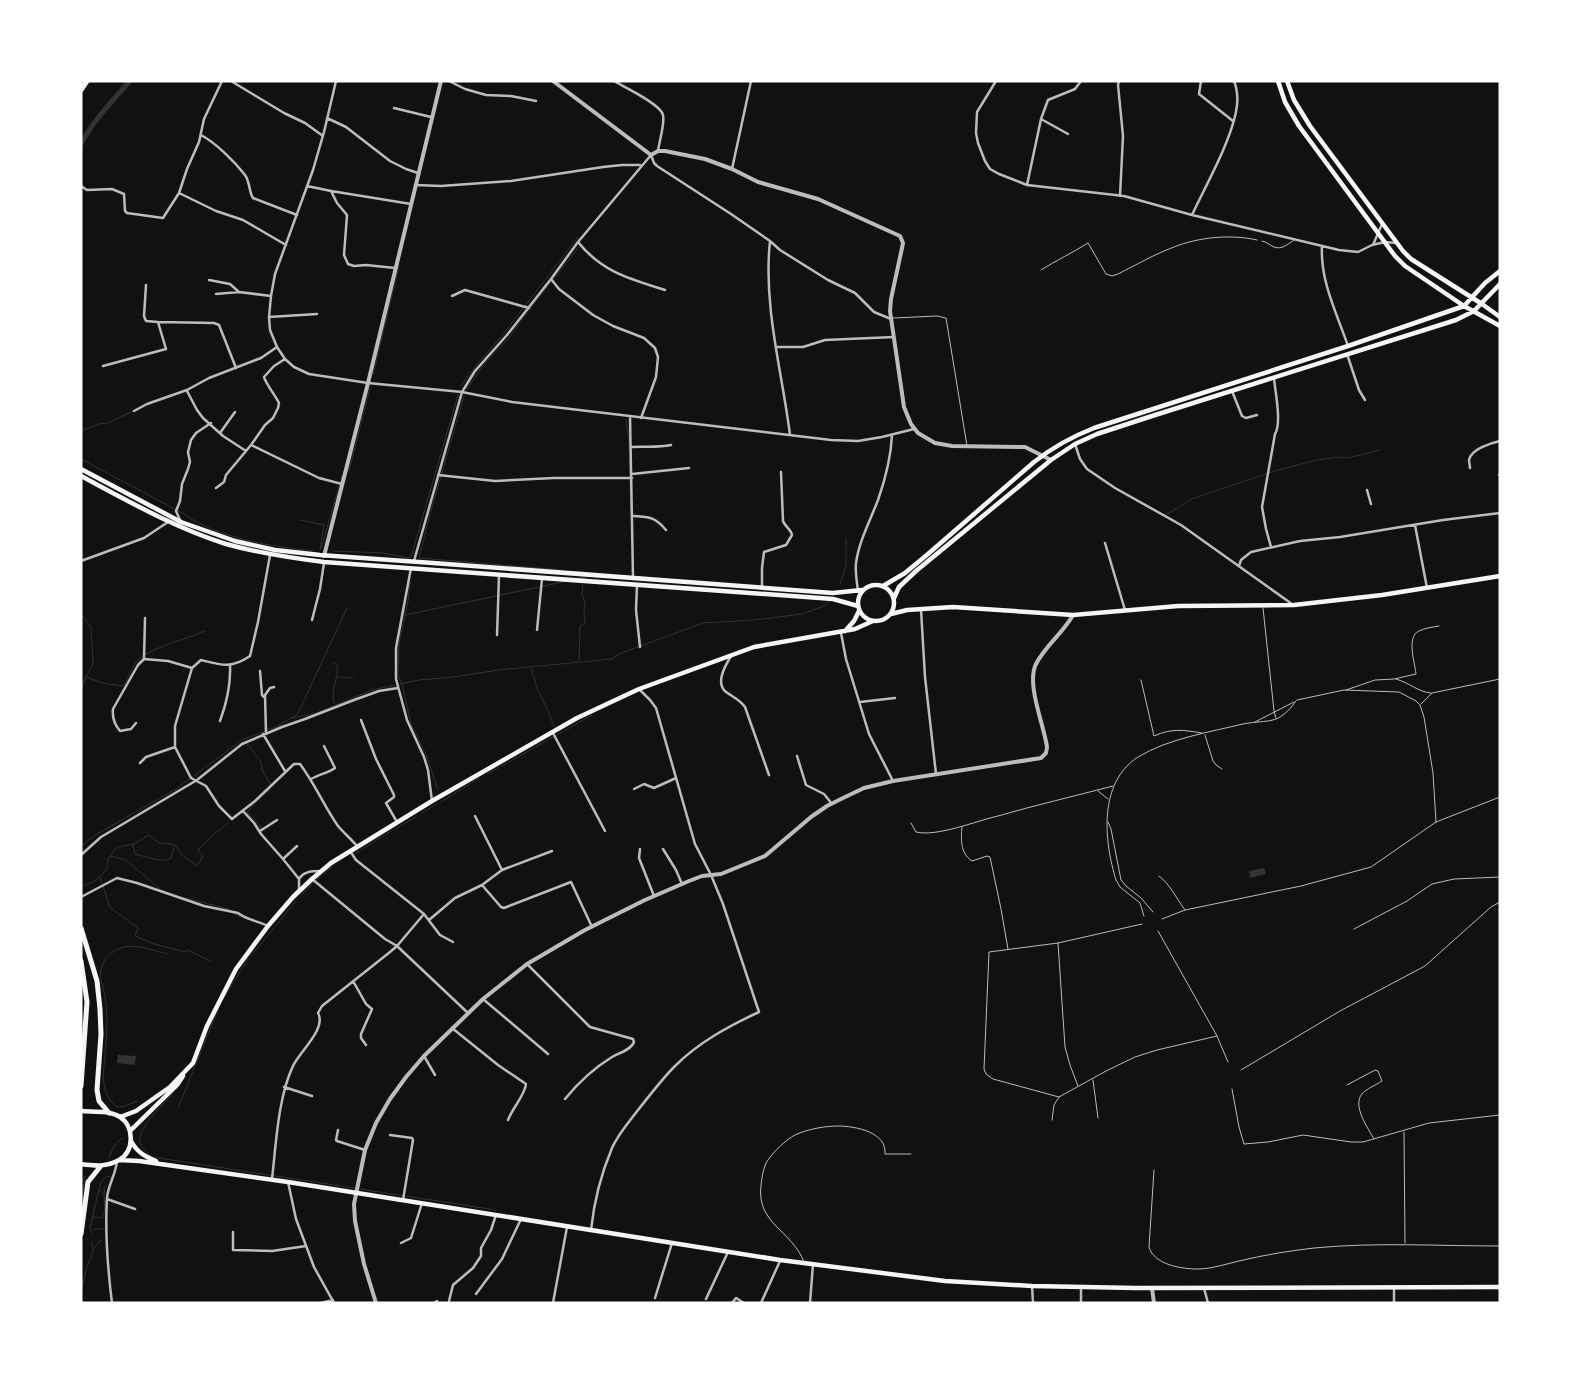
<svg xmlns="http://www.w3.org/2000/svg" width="1581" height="1384" font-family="'Golos Text',sans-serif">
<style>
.water{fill:#333}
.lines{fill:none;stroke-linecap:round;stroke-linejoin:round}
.stream{stroke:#333;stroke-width:1}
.canal{stroke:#333;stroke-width:5}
.service{stroke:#bcbcbc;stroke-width:1}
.minor{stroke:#bcbcbc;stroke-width:2.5}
.tertiary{stroke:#bcbcbc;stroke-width:4}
.primary{stroke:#f5f5f5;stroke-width:4.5}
.motorway{stroke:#f5f5f5;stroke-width:5}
</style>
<rect width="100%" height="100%" fill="#111"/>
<!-- water -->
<path class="water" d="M1264,868l2,6 -16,4 -1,-7z
M118,1055l18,1 -1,9 -18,-2z"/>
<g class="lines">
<!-- stream -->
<path class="stream" d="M373,375l26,-109
M461,386l15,-20 29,-34 73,-95
M467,389l17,-25 23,-24 21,-29 51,-64
M464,396l-34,118 -11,44 142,12
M626,420l3,22 2,77
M81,431l21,-8 4,1 27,-13
M81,459l103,55c33,24 90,33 130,37
M349,471l21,-83
M1165,514l4,-1 23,-14 82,-28 43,-11 21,-3 10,1 32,-8
M300,520l24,5 -4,24
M321,549l21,-73
M333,551l50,2 25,5 3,-1 47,-162
M570,571l26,2
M579,578l8,-1
M410,582l-2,19 -9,42 -1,32 4,9 9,40 16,33 11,33
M840,584l6,-18v-27
M81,614l10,13 2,37 -7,13 -5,13
M405,615l158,-33
M579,661l1,-35 5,-3 -1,-12 1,-9 -3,-7 1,-10
M332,662l5,2c2,15 -7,26 -3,39
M531,668l7,23c3,3 15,32 16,36
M86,677l16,6 21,3c6,-8 9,-21 16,-27 15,-13 47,-19 65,-28
M338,677l15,1
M292,718l5,-3 3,-6 47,-101
M247,744l14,18 1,8 9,15 -1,4 -12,11
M502,766l90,-51
M487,774l12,-7
M441,802l38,-24
M255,803l-8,9 15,17
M422,813l16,-10
M395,829l21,-12
M133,844l2,10c10,2 27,10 36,4l3,-11
M81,846l16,-12 79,-45 66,-49 34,-13 15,-9 23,-4 58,-24 47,-10 35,-3 44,-7 114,-11 9,-6 82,-30 51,-3 48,-6 22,-8 6,-5
M356,853l35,-22
M110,856l7,-9 17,-3 15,-9 10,8 12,1 5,2 6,9 15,11 6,-10 -5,-5 1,-2 14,-14 15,-12
M100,877l9,28 3,4 26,19 -3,8 19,8 32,8 2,-2 22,11
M81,886c11,-1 19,-9 26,-17l1,-10 2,-3 16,4 34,29
M301,895l17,-17 14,-11
M185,898l44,11 2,2
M234,914l15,6
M251,956l45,-55
M223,999l25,-40
M182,1081c-8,16 -41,40 -42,57 -1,8 6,14 12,19l344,53
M138,1101l-16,6 -6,-1c-8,-6 -10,-13 -12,-22 -2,-10 1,-21 1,-31 2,-19 3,-37 0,-56 -1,-9 -6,-17 -4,-27 1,-7 6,-14 12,-18 15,-12 38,-2 55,2
M178,1108l41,-101
M109,1158c2,-9 6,-15 14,-20
M105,1193l-1,-5 2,-3
M81,1205l4,-29
M94,1217l8,1 1,-5h2l-1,-19 -5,-4
M94,1229h12
M92,1233l-2,-5 10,-43c2,-6 5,-8 11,-9
M94,1249l7,-9
M81,1291l6,-25 6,-13 -1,-12"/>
<!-- canal -->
<path class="canal" d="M81,144c11,-22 33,-45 49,-63"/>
<!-- service -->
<path class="service" d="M1262,241c5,1 7,4 12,6 8,3 14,-3 20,-7
M1041,270c16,-10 31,-17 47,-27l18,31 6,2 6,-2c18,-9 37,-20 56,-27 25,-10 57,-13 83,-7
M893,318l44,-2 9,2 21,128
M1263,608l11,103 2,7
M1396,679c14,4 22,13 35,14
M1141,680l13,56c18,-8 29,-6 48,-3
M1346,690l29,-10 19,-1 22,-5c-1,-11 -10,-37 3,-43 6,-3 14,-4 20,-5
M1297,700l47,-10 55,2 17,9 4,4 4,12 9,56 3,49
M1421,704l11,-11 68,-14
M1255,722l39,-20
M1205,735l8,26 3,4 6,4
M1098,791l10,8
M1108,822l3,7 10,51 5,6 15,12 12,14
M911,823l5,9c21,5 60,-11 82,-16 38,-11 77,-20 115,-30
M962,827c-1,12 -2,26 10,34l15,-5 3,1 11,52 7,40
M1159,876c11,8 17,22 26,34
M1144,916l-4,-13 -20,-16 -4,-7c-12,-39 -18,-97 22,-123 29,-18 72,-25 105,-33 27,-5 35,2 53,-23
M1162,919l23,-9 116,-24 70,-19 65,-45 64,-25
M1354,929l53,-28 25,-17 22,-5 46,-2
M1158,931l59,105 11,26
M1058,943l7,104 5,18 8,21
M1241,1070l99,-59 85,-45 66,-59 9,-5
M1093,1080l5,38
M1347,1085l28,-15 3,1 4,10c-6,4 -16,8 -20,13 -10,12 6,34 12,45
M1232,1089l7,38 5,17 24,-2 35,-7 48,7h12l66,-19 71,-8
M1059,1097l-66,-18 -7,-5 -2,-5 5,-117 69,-9 84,-19
M1052,1120l2,-15 5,-8 47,-26 29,-14 22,-7 60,-14
M1404,1132l1,111
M1154,1170l-5,77c5,18 33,22 49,22 13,0 28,-5 41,-8 25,-6 49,-10 75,-13 62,-6 123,-2 186,-2
M804,1262c-12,-32 -48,-38 -43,-77 1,-8 2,-15 5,-22 6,-10 20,-24 31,-29 12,-5 28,-8 41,-8 17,0 49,6 47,28h26"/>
<!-- minor -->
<path class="minor" d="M231,81l53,32 21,10 18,13
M336,81l-12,51 -11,38 -38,104 -4,22 -2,21 1,13 7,17 8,12 9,8 15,7 59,9 94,9 50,10 319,38 27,1 24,-4 32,-8
M449,81l16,8 21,6 25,1 25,5
M614,81c10,6 47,23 49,34 2,9 -4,27 -5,36
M996,81l-19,31 -1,21 2,10 7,18 5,8 9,5 28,11 97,11 68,19 147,35 19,2 14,-7 13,-3 11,1
M1119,81l-1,4 5,51 -3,60
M1201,81l-2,13 34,27
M394,108l37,9
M327,118l19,9 44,34 16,8 12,4
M1041,119l27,15
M201,135c15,8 34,27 44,40 5,7 4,17 8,23l44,17
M732,169l19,-88
M415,185l26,1 70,-5 92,-14 19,-2h18
M1027,185l14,-66 7,-19 27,-11 6,-8
M81,186l6,4 25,-1 12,5 1,17 2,2 36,5 16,-25 37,18 27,9 43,25
M307,186l24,5 6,12 10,12 -3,40 4,9 6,2 12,-1 29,3
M331,191l80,13
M179,193l8,-24 12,-27 5,-23 18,-38
M1192,215c15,-32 37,-70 44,-103 2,-10 2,-21 -2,-31
M770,241c-7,65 12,130 20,194
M578,242c24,30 52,37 87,48
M1373,245l9,-21
M1322,246c-2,35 15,68 26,100
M551,279l8,10 34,26 20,11 31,12 11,10 3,9 -2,20 -15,41
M209,280l21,4 9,8
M146,285l-2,31 2,5 12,1 56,1 5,2 17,43
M216,294l23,-2 32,4
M452,296l13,-6 64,18
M269,317l48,-3
M776,347h27l22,-7 69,-3
M1347,354l12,36 6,10
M103,366l63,-17 -8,-27
M187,391l10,19 6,8 20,18 23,15
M1232,391l10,25 4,2 11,-3
M134,411l13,-7 40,-14 22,-12 52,-20 16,-11
M630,416l3,161
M220,433l15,-21
M1075,444l5,15 7,10 28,19 66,37 111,79
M251,445l68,33 23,6
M631,447c13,-1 26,1 40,-2
M1470,468c0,-3 -1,-5 -1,-8 2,-11 22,-17 31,-19
M632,474l57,-6
M438,475l57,6 59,-3h78
M1499,475h1
M216,488l8,-6 2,-7 25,-30 14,-20 8,-7 5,-10 1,-5c-4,-8 -13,-19 -15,-26l10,-11 11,-7
M1367,490l4,14
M633,516c17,1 22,1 33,14
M180,520l-4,-9 4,-10 2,-17 6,-15 2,-7 -2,-10 3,-12 5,-7 15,-10
M1415,525l12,63
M1105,543l20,67
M1271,547l-5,-18 -4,-22 13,-73c7,-11 0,-43 -1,-56
M270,555l-12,67 -8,34c-19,13 -29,9 -49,4l-9,8 -17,58v21l16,31 15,8 13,20 13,13 23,-18 39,-37h6c15,20 24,42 38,62 6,7 13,13 19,20
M81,561l63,-23 24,-16
M414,561l48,-169 13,-21 32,-36 44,-56 27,-37 73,-87 3,8 3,3 74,48 39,27 10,9 48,30 27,13 19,19 17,7
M1239,566l2,-6 10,-8 49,-11 40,-4 103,-17 57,-7
M411,568l-15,80v31l11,41 17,37 4,13 4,31
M637,585l-1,25 4,37
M762,587v-19l2,-16 22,-7 6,-10c-1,-6 -7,-8 -9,-14l-2,-49
M858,591c-1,-9 -3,-18 -2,-28 3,-22 14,-42 22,-63 7,-20 13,-43 14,-65
M921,610l4,67 11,97
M145,618l-1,41 24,2 24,7
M312,620l8,-31 4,-26
M537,630l5,-51
M841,633l5,26 23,75 24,47
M497,635l2,-59
M731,656c-6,10 -16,27 -5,36 7,5 14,8 19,15l24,68
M260,671l2,24 2,2
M860,702l35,-4
M361,720l15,39 18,36v2l-8,6 11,19
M220,721c7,-19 11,-36 10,-56
M136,723l-5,6 -11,2c-6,-7 -8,-13 -7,-22l25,-44 6,-6
M266,733l-1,-38 5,-7 4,-1
M553,733l52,98
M263,734l22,37
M797,756l9,29 18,9 8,10
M140,763l6,-6 29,-10
M311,779c9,-5 17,-6 24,-11l-11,-22
M634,789l10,-5 10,4 22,-10
M243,811l11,12 7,11 22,25 16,20v11
M475,816l27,54
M260,831l17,-11
M640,849l-1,9 15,38
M663,849l13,21 6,14
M350,851l6,9 68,54 16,21 13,7
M81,855l20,-18 96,-57 45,-36 40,-17 23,-8 49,-19 25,-9 19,-3
M283,859l14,-13
M299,879c5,-8 13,-8 22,-8
M312,879l73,60 12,7 71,67
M482,885l19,22 3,1 67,-26 21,45
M81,897l36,-19 20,5 67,23 34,7c9,7 20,8 30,13
M429,920l26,-22 27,-13 20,-15 50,-19
M527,964l63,63 43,12 1,3c-3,8 -15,11 -22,15 -18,11 -34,26 -47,42
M353,981l13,23 6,5 -11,25v4l5,7
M483,999l65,55
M452,1028l46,37 28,19c-1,11 -13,23 -18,36
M424,1056l11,19
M284,1087l28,9
M338,1130l-2,10 1,1 28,9
M390,1135l22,3 1,2 -10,60
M272,1179c4,-34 6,-82 21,-113 6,-14 34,-37 25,-53l4,-7 68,-54 7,-6 27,-32
M288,1182l8,37 18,48 20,36
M107,1199l28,10
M591,1230c3,-28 10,-56 21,-82 6,-14 17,-26 26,-38 12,-15 24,-31 37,-44 24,-24 54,-40 84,-54l-36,-108 -12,-29 -16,-31 -39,-136 -6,-8 -11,-11
M233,1232v18l39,1 34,-5
M401,1243l10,-5 11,-35
M1032,1286l1,17
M1081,1287v16
M1204,1288l4,15
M476,1294l26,-35 19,-40
M655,1298l17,-55
M706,1299l22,-47
M449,1301l4,-16 20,-17 8,-12v-8l10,-18 5,-15
M112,1303c-4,-32 -7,-73 -5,-105 1,-13 9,-24 10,-37
M321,1303l12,-3
M434,1303l3,-2
M553,1303l14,-76
M732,1303l4,-5 8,5
M761,1303l19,-42
M810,1303l3,-39
M1394,1303v-15"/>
<!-- tertiary -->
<path class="tertiary" d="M553,81l98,74 7,-4h7l40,8 27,10 26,13 60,17 82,37 3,7 -1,5 -11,51 -1,12 14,96 7,17 7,9 17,10 17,3 73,1 26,13
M324,556l44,-173 73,-302
M1152,1288l2,15
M376,1303l-12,-39 -9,-43 -1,-17 11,-54 11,-27 14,-24 16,-22 18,-21 59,-57 44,-35 58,-34 60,-30 44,-19 13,-5 19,-2 44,-18 46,-39 16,-11 16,-8 21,-10 29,-7 148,-23 5,-5 1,-6c-3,-22 -21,-63 -11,-83 9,-18 27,-31 37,-49"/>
<!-- primary -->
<path class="primary" d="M1278,81l7,21 14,24 96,130 10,10 59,40 36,20
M1287,81l7,19 16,26 93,125 8,8 71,45 18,13
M1464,306l21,-23 15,-12
M81,469l100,53 54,19 40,9 45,5 113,8 400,30 29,-3
M81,476c47,25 94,52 145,68 32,9 65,14 98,18l509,37 25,7
M858 603a18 18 0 1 1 36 0a18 18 0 1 1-36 0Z
M883,586l22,-13 23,-19 106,-92c19,-15 37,-25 60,-34l254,-82 116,-40
M894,598l5,-11 17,-16 135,-111 24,-16 22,-10 55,-18 304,-96 18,-9 26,-27
M891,614l16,-4 46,-3 120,8 105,-9 116,-1 88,-10 118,-19
M845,631l9,-10 5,-10
M81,1111c12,1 28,-1 39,6 14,9 15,34 -1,43 -12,7 -24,6 -38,4
M120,1117l16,-6 24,-17 10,-7 23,-24 14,-37 29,-57 32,-43 25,-29 19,-18 19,-16 101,-62 145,-83 62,-29 115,-42 101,-18 18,-8
M130,1131l47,-46 6,-9
M131,1141c6,11 13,15 25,20
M119,1160l20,1 149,21 492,78 165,21 87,5 104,2 364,-1"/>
<!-- motorway -->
<path class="motorway" d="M81,90l6,-9
M81,928l16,53 3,28 1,25 -4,56 2,11 10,12
M81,961l6,41 -6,84
M81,1234l7,-52 12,-15"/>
</g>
<!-- border -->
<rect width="1581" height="1384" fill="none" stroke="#ffffff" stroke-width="165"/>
</svg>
